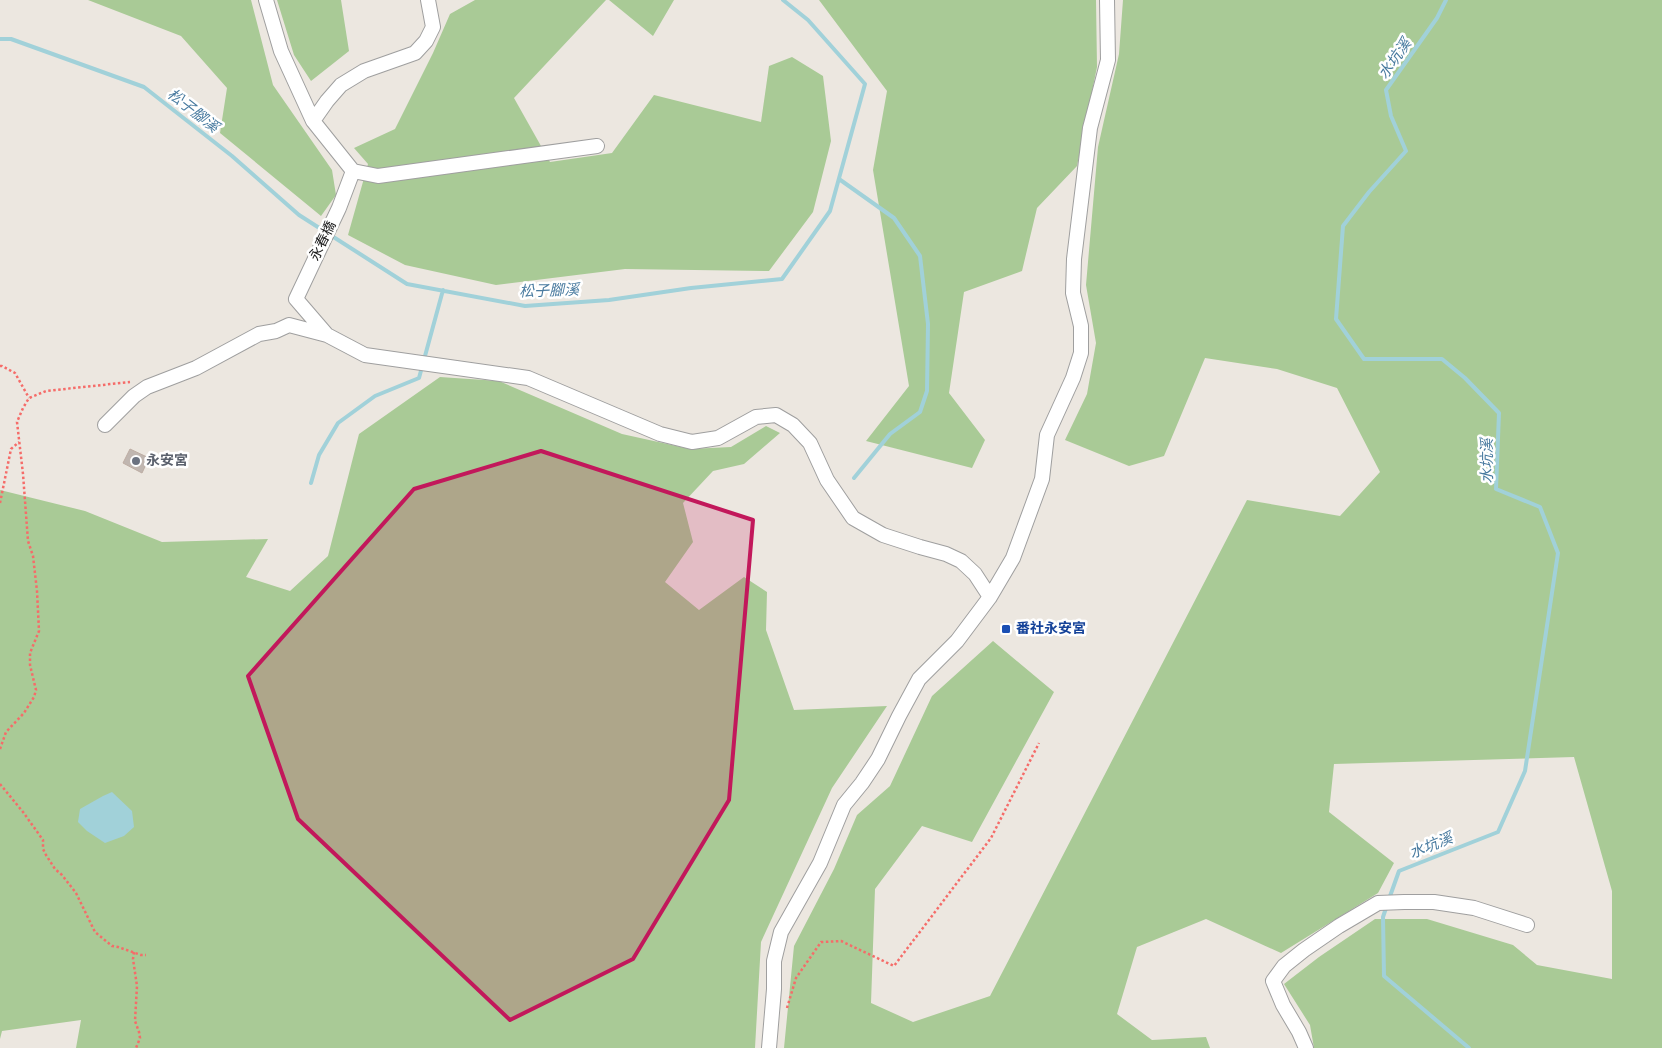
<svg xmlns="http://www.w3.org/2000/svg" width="1662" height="1048" font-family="'Source Sans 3','Noto Sans TC',sans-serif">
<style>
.forest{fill:#a9ca96}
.water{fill:#a1d1d9}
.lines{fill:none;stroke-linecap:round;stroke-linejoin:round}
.stream{stroke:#a1d1d9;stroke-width:4}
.building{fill:#c0b6b0;stroke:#bdada3}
.minor-casing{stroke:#9f9f9f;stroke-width:16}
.path{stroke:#f56c69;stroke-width:2.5;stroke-dasharray:2.5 2.5;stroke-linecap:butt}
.minor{stroke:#fff;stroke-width:14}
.marked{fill:#c2185b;fill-opacity:0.2;stroke:#c2185b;stroke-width:4;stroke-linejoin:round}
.worship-dot{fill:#6b7280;stroke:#fff;stroke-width:2}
.transit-dot{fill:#1a4fb4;stroke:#fff;stroke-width:2}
.labels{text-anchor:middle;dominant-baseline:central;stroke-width:5;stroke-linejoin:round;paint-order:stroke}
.street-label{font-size:14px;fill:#1b1b1b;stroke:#fff}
.worship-label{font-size:14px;font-weight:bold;fill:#5b616d;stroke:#fff;text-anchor:start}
.transit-label{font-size:14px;font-weight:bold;fill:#164399;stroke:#fff;text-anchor:start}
.water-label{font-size:15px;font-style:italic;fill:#487a9f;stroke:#fff}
</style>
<rect width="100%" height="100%" fill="#ece7e0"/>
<!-- forest -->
<path class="forest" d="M88,0h163l22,85 59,85 4,25 -15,21 -101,-83 7,-45 -46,-52z
M277,0h64l8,51 -38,30 -17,-26z
M475,0h131l-92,98 36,64 62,-9 42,-58 107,27 8,-56 23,-9 31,19 8,65 -18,71 -44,59 -144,-2 -129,16 -91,-20 -57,-30 20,-71 -14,-16 41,-19 38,-76 17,-39z
M609,0h65l-21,36z
M819,0h277l1,67 -20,99 -40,42 -15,63 -58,21 -15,101 36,47 -13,28 -106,-27 43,-55 -36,-216 14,-79z
M1123,0h539v1048h-348l-4,-23 -26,-41 35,-27 56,-38h52l86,26 24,20 75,14v-88l-38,-134 -240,7 -5,48 65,51 -16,30 -97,60 -75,-34 -69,28 -20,67 35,26 54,-3 4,11h-426l10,-102 40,-77 23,-54 33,-29 42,-90 61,-55 61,51 -82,150 -50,-16 -47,63 -4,114 42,19 77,-26 257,-496 93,16 40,-44 -43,-84 -60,-19 -72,-11 -41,98 -35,10 -64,-26 22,-46 9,-51 -10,-58 12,-138 21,-93z
M440,377l59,4 123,53 68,15 41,-2 35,-21 14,7 -36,31 -31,7 -30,32 10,39 -28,40 34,28 45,-33 23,15 -1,38 28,80 93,-4 -55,82 -71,154 -6,106h-679l5,-28 -79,11 -2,8v-549l85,21 77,31 106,-3 -22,38 44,14 38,-35 31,-122z"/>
<!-- water -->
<path class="water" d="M112,792l20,19 2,16 -10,9 -19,7 -18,-12 -9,-9 2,-13 23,-13z"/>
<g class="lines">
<!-- stream -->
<path class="stream" d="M0,39h11l133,48 88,69 67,59 108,69 118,22 84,-6 82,-12 91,-9 48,-68 35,-127 -57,-64 -25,-20
M839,179l55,39 26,38 8,68 -1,67 -7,21 -30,22 -36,44
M311,483l8,-28 19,-32 37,-27 44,-18 24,-88
M1389,899l10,-28 99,-39 27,-61 33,-218 -18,-46 -44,-18 3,-76 -34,-35 -23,-19h-78l-28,-40 7,-93 26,-34 37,-41 -15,-35 -5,-26 51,-72 9,-18
M1387,905l-4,12 1,59 85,72"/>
</g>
<!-- building -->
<path class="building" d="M130,449l19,9 -7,15 -19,-10z"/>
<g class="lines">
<!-- minor casing -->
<g class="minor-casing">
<path id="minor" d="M266,0l15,51 32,70 40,50 25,5 219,-30
M313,121l14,-20 14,-16 23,-14 51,-18 11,-12 7,-14 -5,-27
M327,335l-31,-36 43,-91 14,-37
M105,425l29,-29 13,-9 49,-19 63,-34 17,-3 13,-6 38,10 38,20 163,23 132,56 32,8 26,-4 38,-21 20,-2 17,10 17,18 17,37 26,38 30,17 37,12 26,7 15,7 14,13 15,23
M769,1048l5,-59v-28l7,-29 39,-69 24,-58 18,-22 16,-24 21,-43 20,-37 38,-38 33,-44 23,-39 29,-79 5,-44 26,-57 8,-25v-27l-8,-33 1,-34 16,-131 18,-68 -1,-60
M1306,1048l-7,-16 -16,-27 -10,-24 11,-15 20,-16 35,-24 39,-23 26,-1h30l40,6 53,17"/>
</g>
<!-- path -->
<path class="path" d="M0,366h2l13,7 14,25
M0,503l11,-54 8,-7
M0,749l6,-17 18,-19 10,-16 2,-7 -6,-25v-12l9,-22 -2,-40 -4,-35 -5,-15 -5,-67 -6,-52 6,-14 6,-10 17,-7 84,-9
M0,784l23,28 20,28v9l3,6 9,14 7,6 14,18 19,39 17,14 6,1 23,8h5
M134,952l-1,7 4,27 -2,35 4,11 1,6 -4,10
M787,1008l9,-30 25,-36 20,-1 53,25 97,-128 48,-95"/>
<!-- minor -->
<use href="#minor" class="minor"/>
</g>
<!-- marked area -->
<path class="marked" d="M541,451l212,69 -24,280 -96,159 -123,61 -212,-201 -50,-143 166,-187z"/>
<!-- markers -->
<circle class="worship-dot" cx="136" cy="461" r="5"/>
<rect class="transit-dot" x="1001" y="624" width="10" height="10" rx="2.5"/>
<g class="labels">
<!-- street labels -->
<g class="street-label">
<text transform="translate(323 241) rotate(-64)">永春橋</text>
</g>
<!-- worship labels -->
<g class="worship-label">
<text x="146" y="461">永安宮</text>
</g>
<!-- transit labels -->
<g class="transit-label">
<text x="1016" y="629">番社永安宮</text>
</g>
<!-- water labels -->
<g class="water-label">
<text transform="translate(1395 59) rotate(-55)">水坑溪</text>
<text transform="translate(193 111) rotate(38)">松子腳溪</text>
<text transform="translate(549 291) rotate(-2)">松子腳溪</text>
<text transform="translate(1487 461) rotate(-90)">水坑溪</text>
<text transform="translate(1431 846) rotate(-22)">水坑溪</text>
</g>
</g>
</svg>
